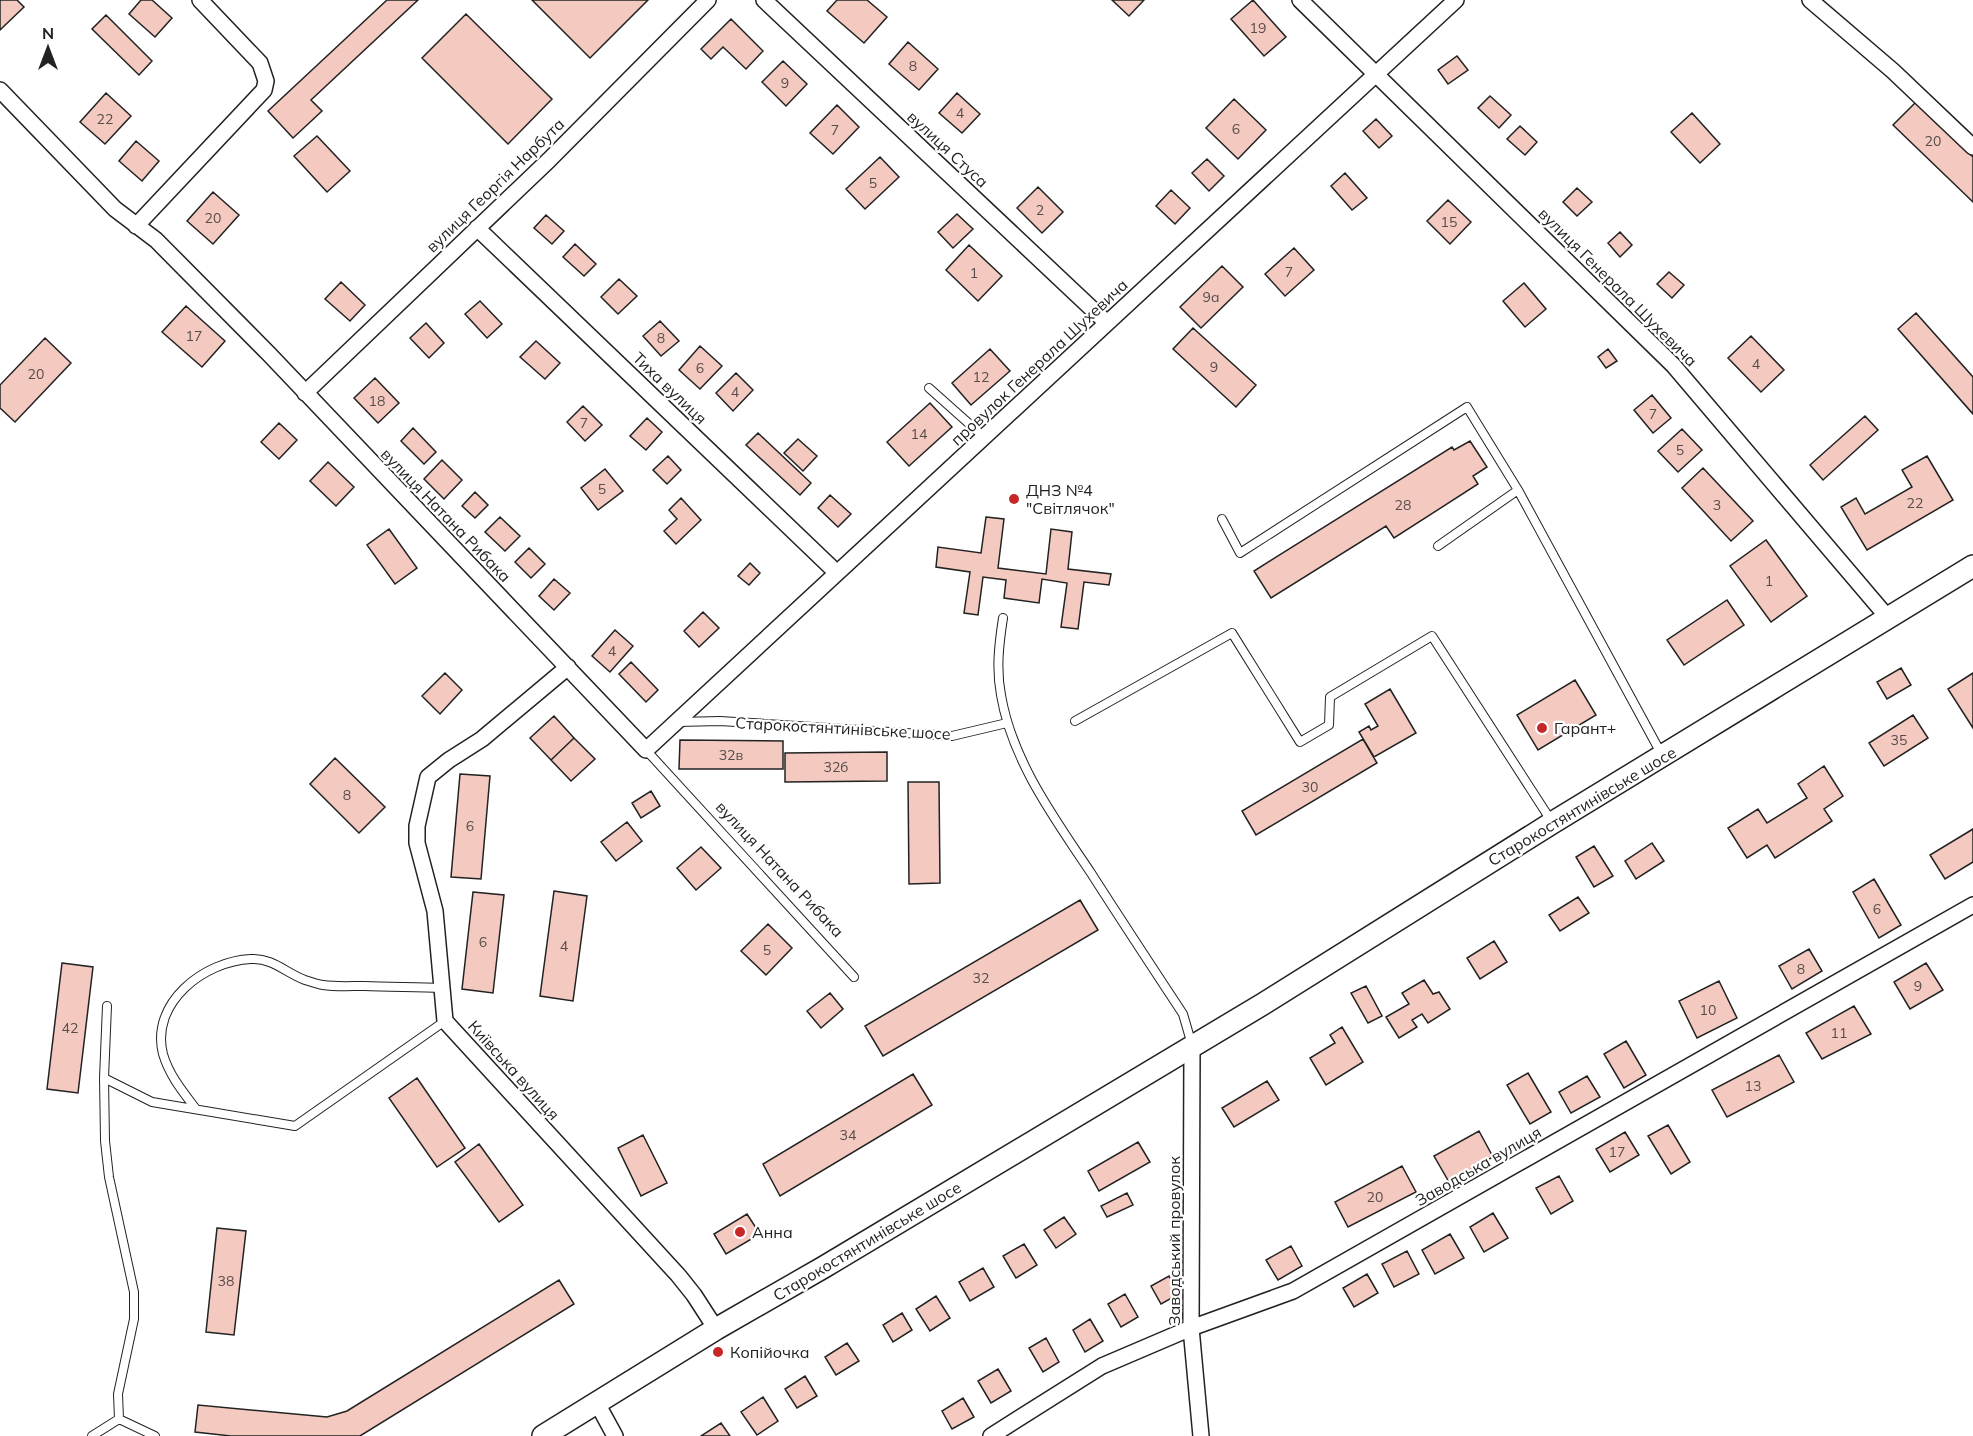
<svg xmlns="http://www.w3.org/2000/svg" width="1973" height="1436" font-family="Mulish,sans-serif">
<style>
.building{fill:#f3c9c0;stroke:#222;stroke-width:1.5}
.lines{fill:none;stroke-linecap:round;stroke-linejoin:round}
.lane-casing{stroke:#222;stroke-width:10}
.street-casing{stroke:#222;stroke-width:18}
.secondary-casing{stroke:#222;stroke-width:24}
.lane{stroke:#fff;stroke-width:8}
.street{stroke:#fff;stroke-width:15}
.secondary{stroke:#fff;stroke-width:21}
.poi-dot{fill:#c62828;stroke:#fff;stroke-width:2}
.labels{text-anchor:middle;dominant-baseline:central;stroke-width:4.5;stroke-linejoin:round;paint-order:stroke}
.number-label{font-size:14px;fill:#564c4a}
.street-label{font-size:16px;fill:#222;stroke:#fff}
.poi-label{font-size:16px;fill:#222;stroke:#fff;text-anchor:start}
</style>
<rect width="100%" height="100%" fill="#fff"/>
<!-- building -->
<path class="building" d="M0,0h17l7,7 -24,23z
M141,0h11l20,18 -17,19 -26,-23z
M387,0h31l-107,100 11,11 -29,27 -25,-27z
M532,0h116l-58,58z
M837,0h30l20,17 -23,26 -37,-32z
M1112,0h32l-15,16z
M1253,0l33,37 -22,19 -33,-37z
M466,14l86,85 -44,45 -86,-86z
M106,15l46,46 -13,14 -47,-46z
M731,19l32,32 -17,18 -23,-22 -12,12 -10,-10z
M908,42l30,27 -19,21 -30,-26z
M1457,56l11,14 -20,14 -10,-14z
M783,61l24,23 -21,22 -24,-24z
M106,93l25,23 -26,28 -25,-22z
M957,93l23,21 -18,19 -23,-20z
M1490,96l21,19 -12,13 -21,-20z
M1234,99l32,31 -28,29 -32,-31z
M1916,102l57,55v45l-80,-77z
M837,105l22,22 -26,27 -23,-21z
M1692,113l28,31 -20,19 -29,-31z
M1376,119l16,17 -13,12 -16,-17z
M1520,126l17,16 -12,13 -18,-16z
M317,136l33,35 -23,21 -33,-36z
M136,141l23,20 -17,20 -23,-20z
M880,157l19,20 -34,32 -19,-20z
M1207,159l17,17 -15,15 -17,-18z
M1345,173l22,25 -15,12 -21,-24z
M1038,187l25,25 -21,21 -25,-25z
M1577,188l15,14 -15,14 -14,-14z
M1171,190l19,18 -15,16 -19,-18z
M213,192l26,23 -26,29 -26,-23z
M1448,200l23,22 -21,22 -23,-23z
M957,214l16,15 -20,19 -15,-16z
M546,215l18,16 -12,13 -18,-16z
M1620,232l12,13 -12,12 -12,-14z
M575,244l21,20 -12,12 -21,-19z
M969,245l33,31 -24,25 -32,-31z
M1294,248l20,22 -29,26 -20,-22z
M1222,266l21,21 -42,41 -21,-21z
M1669,272l15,13 -12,13 -15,-14z
M619,279l18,17 -19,18 -17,-17z
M341,282l24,23 -15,16 -25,-22z
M1524,283l22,26 -21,18 -22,-26z
M480,301l22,23 -15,14 -22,-24z
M186,306l39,35 -23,26 -40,-35z
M1916,313l57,64v37l-75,-85z
M660,321l19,20 -18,15 -18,-20z
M426,323l18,20 -15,15 -19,-20z
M1193,328l63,57 -20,22 -63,-58z
M1751,336l33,34 -23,22 -33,-34z
M45,338l26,25 -56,59 -15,-14v-23z
M536,341l24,22 -15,16 -25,-22z
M700,346l22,20 -22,23 -21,-19z
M990,349l20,22 -39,34 -19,-22z
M1608,349l9,12 -11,7 -8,-11z
M736,373l17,17 -20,21 -17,-18z
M375,378l24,25 -21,20 -24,-25z
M1652,395l19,23 -18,15 -19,-23z
M930,403l22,24 -43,39 -22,-24z
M583,406l19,19 -17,16 -18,-19z
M1865,416l13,14 -55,50 -13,-15z
M647,418l15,14 -16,18 -16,-14z
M279,423l18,17 -18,19 -18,-17z
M413,428l23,24 -12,12 -23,-23z
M1682,429l20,21 -24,22 -20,-21z
M758,433l53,50 -11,12 -54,-50z
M798,439l19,17 -14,15 -19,-18z
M1470,441l17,26 -14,9 5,8 -84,54 -8,-12 -115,72 -17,-27 198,-124 2,3z
M668,456l13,14 -14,14 -14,-14z
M1927,456l26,44 -86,50 -26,-43 15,-9 9,16 47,-27 -10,-17z
M442,460l20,20 -18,19 -20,-20z
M328,462l26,25 -18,19 -26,-25z
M1703,468l50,53 -22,20 -49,-53z
M605,469l18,22 -25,19 -17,-22z
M475,492l13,13 -13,13 -13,-12z
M830,495l21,19 -13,13 -20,-19z
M681,498l20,22 -25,24 -12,-13 13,-12 -8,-9z
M500,517l20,19 -15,15 -20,-19z
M986,517l18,2 -6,49 48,6 5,-45 21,3 -4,37 43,5 -2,11 -25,-3 -6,47 -17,-2 6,-44 -25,-4 -3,24 -35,-5 2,-18 -23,-3 -5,38 -14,-2 6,-41 -34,-5 2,-20 43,6z
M389,529l28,39 -22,16 -28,-39z
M1766,540l41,56 -36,26 -41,-56z
M529,548l16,16 -14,14 -16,-16z
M750,563l10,10 -11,12 -11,-9z
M554,579l16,14 -16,17 -15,-14z
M1727,600l17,25 -60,40 -17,-25z
M703,612l16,16 -20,19 -15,-16z
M615,630l18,16 -23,26 -18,-16z
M631,662l27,28 -12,12 -27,-28z
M1901,668l10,17 -24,14 -10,-17z
M445,673l17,17 -22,24 -18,-18z
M1973,673v55l-25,-39z
M1575,680l21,35 -58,35 -21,-35z
M1390,689l26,44 -42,24 -15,-25 10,-6 2,4 7,-4 -13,-22z
M1913,715l15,23 -44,28 -15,-23z
M554,716l20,22 -23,22 -21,-22z
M574,738l21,21 -24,22 -20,-21z
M1363,739l14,24 -121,72 -14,-24z
M680,740l103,1v28h-104z
M887,752v29l-102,1v-29z
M335,758l50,49 -26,26 -49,-49z
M1824,766l19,30 -19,13 8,12 -57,37 -8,-13 -20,13 -19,-30 30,-19 9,14 40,-25 -9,-14z
M460,774l30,2 -9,103 -30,-2z
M908,782h31l1,101 -31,1z
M651,791l9,15 -19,12 -9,-15z
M627,822l15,19 -26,20 -15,-19z
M1973,829v33l-28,17 -15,-24z
M1652,843l12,18 -28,18 -11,-18z
M1594,846l19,30 -19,11 -18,-30z
M701,847l20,21 -25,22 -19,-22z
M1874,879l27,46 -22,13 -26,-46z
M554,891l33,5 -14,105 -33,-5z
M473,892l31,3 -11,98 -31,-4z
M1578,897l11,16 -29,18 -11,-16z
M1080,900l18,30 -215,126 -18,-30z
M768,924l24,24 -26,27 -25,-24z
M1494,941l13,21 -27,17 -13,-21z
M1809,949l13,22 -30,18 -13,-23z
M62,963l31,4 -15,126 -31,-4z
M1926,963l17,27 -33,19 -16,-27z
M1424,980l9,14 6,-2 11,17 -22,14 -6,-9 -10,6 5,7 -18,11 -13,-21 23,-13 -7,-11z
M1719,981l18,37 -40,20 -18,-37z
M1366,986l16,30 -14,7 -17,-30z
M830,993l13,16 -22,19 -14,-17z
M1854,1006l17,28 -49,25 -16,-26z
M1342,1027l21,35 -37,23 -16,-27 25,-15 -5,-8z
M1626,1041l20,34 -22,13 -20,-34z
M1779,1055l15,27 -67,35 -15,-27z
M1528,1073l23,39 -21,12 -23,-39z
M913,1074l19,31 -152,91 -17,-32z
M1587,1076l13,21 -29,16 -12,-21z
M417,1078l48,70 -28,19 -48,-69z
M1267,1081l12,19 -45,27 -12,-19z
M1668,1125l22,37 -19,12 -23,-38z
M1479,1131l14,26 -44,25 -15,-26z
M1625,1132l14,23 -29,17 -14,-23z
M643,1135l24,48 -26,13 -23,-48z
M1138,1142l12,20 -51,29 -11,-20z
M479,1144l44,61 -24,17 -44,-60z
M1402,1166l14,26 -68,35 -13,-25z
M1559,1176l14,25 -22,13 -15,-26z
M1127,1193l6,12 -26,12 -6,-11z
M1493,1213l15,25 -24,14 -14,-25z
M747,1214l13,20 -34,20 -12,-20z
M1064,1217l12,17 -20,14 -12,-18z
M217,1228l29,3 -12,104 -28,-3z
M1450,1234l14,24 -29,16 -13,-24z
M1024,1244l13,21 -21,13 -13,-22z
M1291,1246l11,20 -24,14 -12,-20z
M1407,1251l12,23 -25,13 -12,-23z
M983,1268l11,19 -24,14 -11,-19z
M1367,1274l11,19 -24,14 -11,-19z
M1169,1276l10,18 -18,10 -10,-18z
M559,1280l15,24 -214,132h-129l-36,-4 3,-27 129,12 20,-6z
M1125,1294l13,23 -17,10 -13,-23z
M936,1296l14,22 -20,13 -14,-22z
M902,1313l10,17 -19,12 -10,-17z
M1090,1319l13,22 -18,11 -12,-22z
M1046,1338l13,24 -16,10 -14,-24z
M847,1343l12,18 -23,14 -11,-18z
M998,1369l13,22 -20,12 -13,-22z
M805,1376l12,20 -20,12 -12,-19z
M763,1397l15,24 -21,14 -16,-23z
M963,1398l11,19 -22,12 -10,-18z
M721,1423l9,13h-29z"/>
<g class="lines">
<!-- lane casing -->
<g class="lane-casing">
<path id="lane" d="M929,388l55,49
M1222,519l18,34 227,-146 51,83 144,265
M1438,546l80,-56
M1003,618c-4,26 -7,51 -2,77 11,66 54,124 90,178 30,47 61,94 92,141l9,31
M1075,721l157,-88 68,109 29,-17 1,-28 102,-61 120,186
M678,722l42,-1 232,15 55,-13
M646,750l208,227
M107,1006l-3,72 1,63 4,36 25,115v27l-16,75 1,25
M104,1078l48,24 143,24 150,-105
M196,1109c-13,-17 -27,-34 -33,-55 -13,-51 41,-93 88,-95 22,-1 35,14 54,21 6,2 12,4 18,5 13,2 28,1 41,1 26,1 52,1 78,2
M119,1419l36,17
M92,1436l27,-17"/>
</g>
<!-- street casing -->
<g class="street-casing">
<path id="street" d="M764,0l343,323
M1300,0l373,365 216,254
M1810,0l83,71 80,76
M0,90l115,119 41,31 113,114 377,396 810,-750
M136,226l128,-136 2,-9 -6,-18 -60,-63
M477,228l360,345
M305,393l244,-233 159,-160
M568,667l-86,72 -33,21 -21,17 -11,49v17l18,68 10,110 233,254 16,20 22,34
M1192,1046l-1,282 10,108
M597,1403l18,33
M991,1436l111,-70 89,-38 102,-37 680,-386"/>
</g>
<!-- secondary casing -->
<g class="secondary-casing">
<path id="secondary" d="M543,1436l173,-107 108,-62 439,-263 289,-181 421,-257"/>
</g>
<!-- lane -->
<use href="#lane" class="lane"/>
<!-- street -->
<use href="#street" class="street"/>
<!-- secondary -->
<use href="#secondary" class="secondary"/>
</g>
<!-- markers -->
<g class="poi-dot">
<circle cx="1014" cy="499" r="6"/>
<circle cx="1542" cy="728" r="6"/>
<circle cx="740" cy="1232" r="6"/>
<circle cx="718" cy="1352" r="6"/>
</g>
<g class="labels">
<!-- number labels -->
<g class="number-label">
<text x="1258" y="28">19</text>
<text x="913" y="66">8</text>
<text x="785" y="83">9</text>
<text x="960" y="113">4</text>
<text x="105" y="119">22</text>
<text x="1236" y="129">6</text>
<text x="835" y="130">7</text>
<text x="1933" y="141">20</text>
<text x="873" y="183">5</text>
<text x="1040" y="210">2</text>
<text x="213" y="218">20</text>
<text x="1449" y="222">15</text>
<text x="1289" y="272">7</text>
<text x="974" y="273">1</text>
<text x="1211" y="297">9а</text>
<text x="194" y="336">17</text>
<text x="661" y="338">8</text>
<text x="1756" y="364">4</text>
<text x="1214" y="367">9</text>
<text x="700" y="368">6</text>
<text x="36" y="374">20</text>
<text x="981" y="377">12</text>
<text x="735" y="392">4</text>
<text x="377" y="401">18</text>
<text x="1653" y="414">7</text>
<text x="584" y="423">7</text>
<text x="919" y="434">14</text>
<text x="1680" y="450">5</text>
<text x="602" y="489">5</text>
<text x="1915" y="503">22</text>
<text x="1403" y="505">28</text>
<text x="1717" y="505">3</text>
<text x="1769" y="581">1</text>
<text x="612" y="651">4</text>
<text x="1899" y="740">35</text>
<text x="731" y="755">32в</text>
<text x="836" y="767">32б</text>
<text x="1310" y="787">30</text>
<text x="347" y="795">8</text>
<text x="470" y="826">6</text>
<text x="1877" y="909">6</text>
<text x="483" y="942">6</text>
<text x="564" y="946">4</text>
<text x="767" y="950">5</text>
<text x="1801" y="969">8</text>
<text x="981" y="978">32</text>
<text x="1918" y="986">9</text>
<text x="1708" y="1010">10</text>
<text x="70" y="1028">42</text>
<text x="1839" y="1033">11</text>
<text x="1753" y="1086">13</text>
<text x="848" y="1135">34</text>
<text x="1617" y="1152">17</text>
<text x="1375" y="1197">20</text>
<text x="226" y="1281">38</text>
</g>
<!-- street labels -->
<g class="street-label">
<text transform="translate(948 149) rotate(43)">вулиця Стуса</text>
<text transform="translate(495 185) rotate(-44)">вулиця Георгія Нарбута</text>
<text transform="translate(1618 287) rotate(45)">вулиця Генерала Шухевича</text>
<text transform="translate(1039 362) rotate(-43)">провулок Генерала Шухевича</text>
<text transform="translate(670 388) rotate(44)">Тиха вулиця</text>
<text transform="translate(446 515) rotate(46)">вулиця Натана Рибака</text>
<text transform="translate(843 728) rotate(3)">Старокостянтинівське шосе</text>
<text transform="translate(1582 806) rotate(-31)">Старокостянтинівське шосе</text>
<text transform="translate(780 869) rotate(47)">вулиця Натана Рибака</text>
<text transform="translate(514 1070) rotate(48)">Київська вулиця</text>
<text transform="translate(1478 1166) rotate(-30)">Заводська вулиця</text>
<text transform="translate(867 1241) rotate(-31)">Старокостянтинівське шосе</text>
<text transform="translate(1174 1241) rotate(-90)">Заводський провулок</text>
</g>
<!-- poi labels -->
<g class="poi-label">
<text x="1026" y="490">ДНЗ №4<tspan x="1026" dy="18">"Світлячок"</tspan></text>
<text x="1554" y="728">Гарант+</text>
<text x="752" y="1232">Анна</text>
<text x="730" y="1352">Копійочка</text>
</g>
</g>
<!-- north arrow -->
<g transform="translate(48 48)" stroke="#ffffff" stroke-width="4.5" paint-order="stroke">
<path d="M0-4.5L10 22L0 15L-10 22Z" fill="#222222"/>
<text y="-9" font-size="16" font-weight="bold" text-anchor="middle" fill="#222222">N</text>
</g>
</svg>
